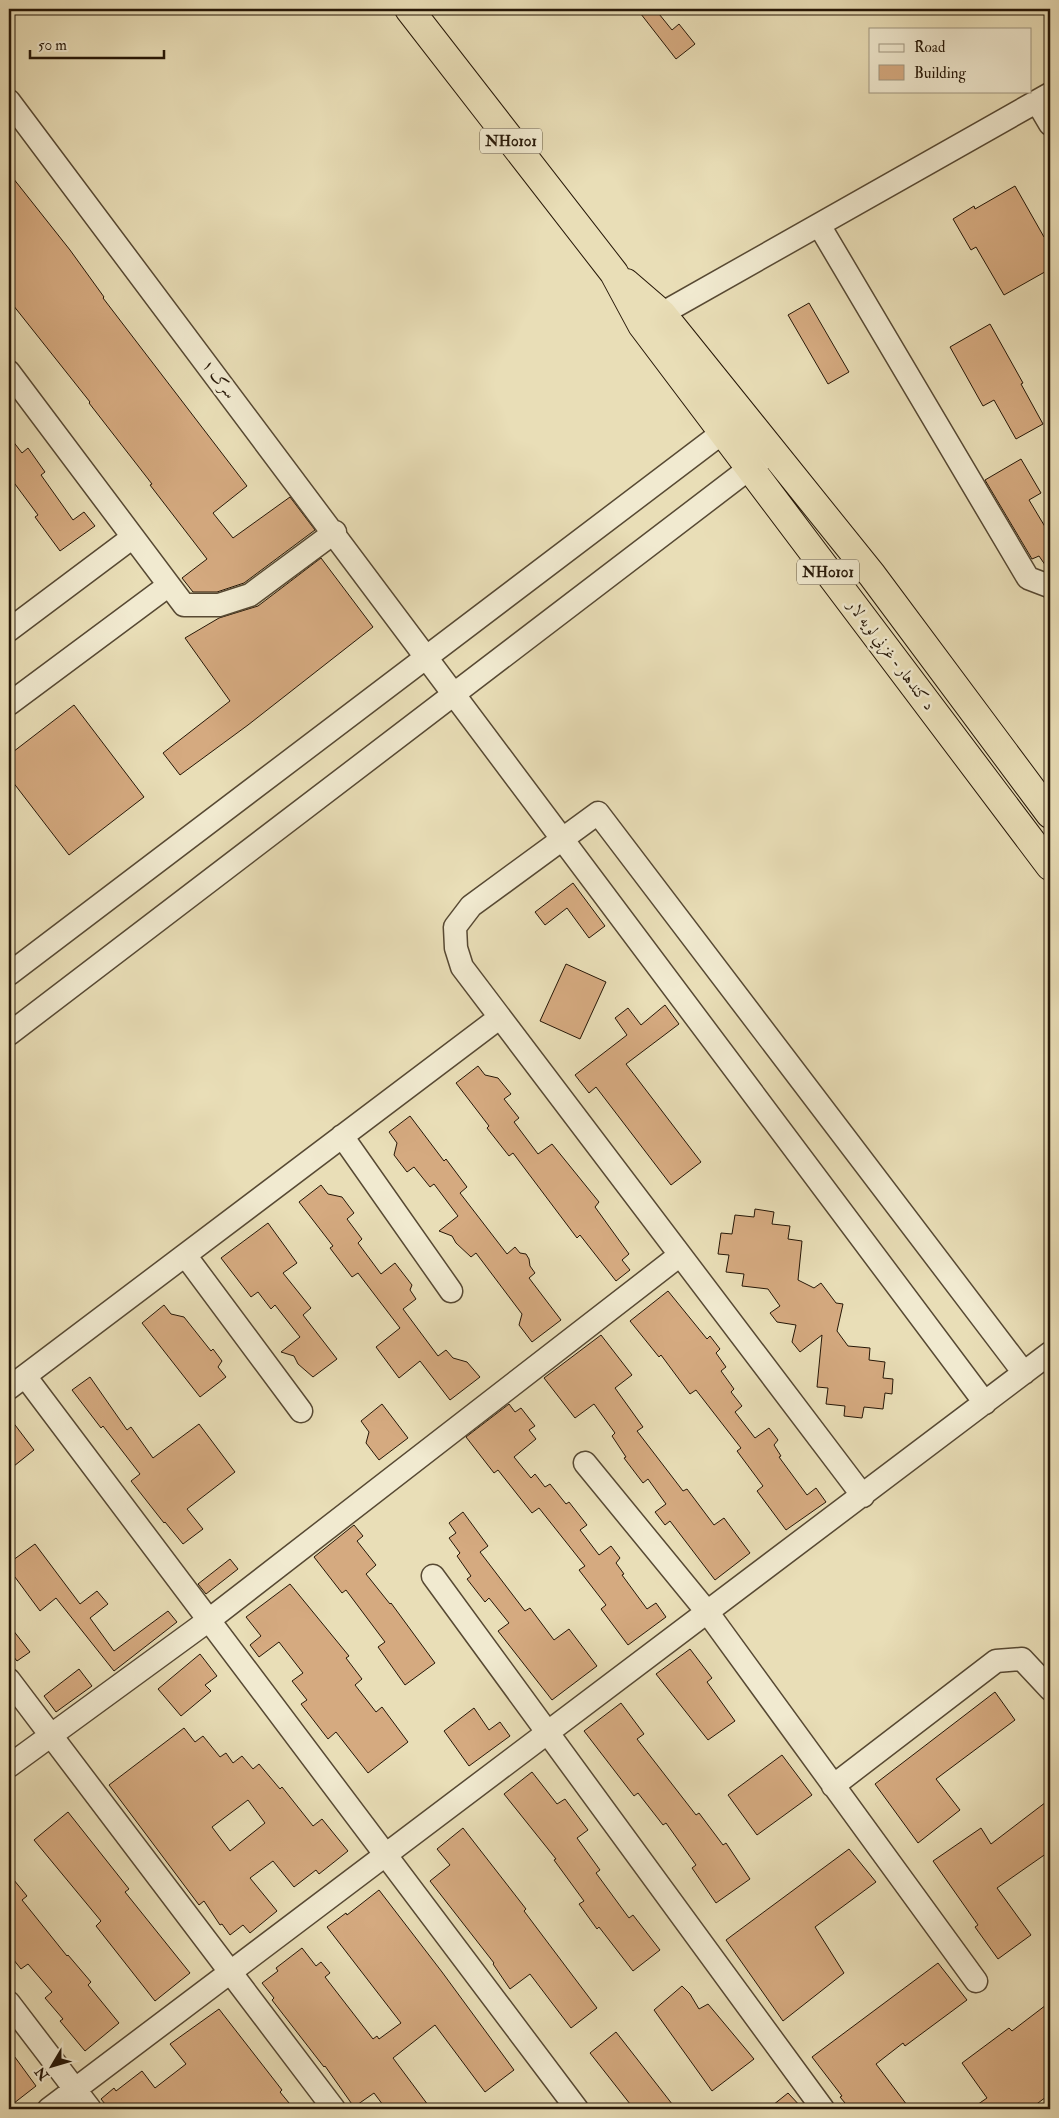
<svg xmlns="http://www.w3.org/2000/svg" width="1059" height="2118" font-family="'IM FELL Double Pica',Amiri,serif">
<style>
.building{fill:#d5aa80;stroke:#261707;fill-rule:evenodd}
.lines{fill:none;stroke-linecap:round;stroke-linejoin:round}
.minor-casing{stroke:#574933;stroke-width:25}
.highway-casing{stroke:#261707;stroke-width:30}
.minor{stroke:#f1ead0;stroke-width:22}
.highway{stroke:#e9deb7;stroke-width:28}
.labels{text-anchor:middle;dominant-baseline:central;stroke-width:5;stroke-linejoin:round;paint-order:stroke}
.shield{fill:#f1ead0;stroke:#635643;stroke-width:1}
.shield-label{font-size:15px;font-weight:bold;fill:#261707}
.street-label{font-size:16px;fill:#261707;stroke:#f1ead0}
</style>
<rect width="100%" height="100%" fill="#e9deb7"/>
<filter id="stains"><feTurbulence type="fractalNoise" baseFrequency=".004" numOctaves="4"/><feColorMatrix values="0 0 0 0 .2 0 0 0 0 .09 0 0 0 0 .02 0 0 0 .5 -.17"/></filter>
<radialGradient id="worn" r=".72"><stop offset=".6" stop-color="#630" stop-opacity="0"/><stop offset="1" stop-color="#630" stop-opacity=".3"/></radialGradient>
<!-- building -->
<path class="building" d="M637,9h18l17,21 7,-6 16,20 -19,15z
M9,173l61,77 34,47 -1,1 144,188 -34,27 20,25 57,-41 25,33 -71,53 -27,9h-24l-11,-14 25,-19 -57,-74 2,-1 -63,-81 1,-1 -81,-102z
M1015,186l29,51 6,-4v36l-46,26 -28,-48 -5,3 -18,-31 21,-13 1,3z
M809,303l40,69 -21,12 -40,-69z
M990,324l33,59 -2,1 22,40 -27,15 -22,-39 -11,6 -33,-59z
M9,436l13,17 6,-5 17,24 -4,3 32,45 11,-8 11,14 -35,25 -25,-34 3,-2 -29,-39z
M1021,459l20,34 -12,7 21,35v37l-11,-16 -7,3 -47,-79z
M321,558l52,69 -125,98 -68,50 -17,-22 67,-52 -45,-63 34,-20 39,-12z
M74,705l70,92 -75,58 -60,-78v-22z
M573,883l32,43 -16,12 -22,-30 -22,17 -10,-13z
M566,964l40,18 -26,57 -40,-18z
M665,1005l14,19 -53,40 75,98 -30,23 -75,-98 -7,6 -14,-18 52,-40 -12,-17 13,-10 13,17z
M478,1066l7,9 13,3 13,16 -7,5 15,19 -5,4 24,32 14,-10 47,58 -4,5 34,47 -7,6 8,10 -14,11 -36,-46 -3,3 -64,-85 -4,3 -22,-28 2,-2 -33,-43z
M410,1116l34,45 2,-2 21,28 -7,6 47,61 8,-7 5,6 6,1 3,5 1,7 5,7 -6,5 32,42 -29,22 -13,-17 3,-11 -46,-61 -5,4 -15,-14 -4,-7 -13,-5 19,-15 -24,-32 -4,3 -16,-20 -7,5 -13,-17 3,-12 -8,-11z
M321,1185l7,9 14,3 12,16 -7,6 15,20 -4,4 23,31 14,-11 17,22 -2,5 6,9 -13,10 35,47 8,-6 7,8 14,4 13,15 -30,23 -30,-39 -21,17 -23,-31 24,-19 -42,-55 -6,4 -22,-29 3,-2 -34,-44z
M755,1209l19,3 -2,12 18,2 -2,13 14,2 -4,39 16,8 7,-5 15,20 7,1 -6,27 11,15 22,2 -1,12 16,2 -2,16 10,1 -1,15 -7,-1 -2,16 -19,-2 -2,11 -18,-2 1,-10 -19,-2 2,-16 -11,-1 5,-52 -22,17 -8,-10 4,-17 -19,-3 -7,-9 10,-7 -12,-17 -26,-3 2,-12 -18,-2 3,-17 -11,-1 3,-21 11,1 3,-19 19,2z
M268,1223l29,40 -14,10 28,35 -8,7 34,44 -24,18 -15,-13 -4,-8 -13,-4 19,-15 -25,-32 -4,4 -13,-17 -7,5 -30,-39z
M668,1291l39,48 3,-3 10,13 -4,4 10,14 -5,4 13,18 -3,3 11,14 -7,6 20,26 14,-10 9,12 -4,5 7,11 -2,1 28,38 9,-7 10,14 -40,28 -29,-39 6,-5 -26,-35 4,-3 -45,-58 -6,4 -29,-39 -2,2 -29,-36z
M164,1305l7,9 13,3 27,34 2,-2 9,12 -4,6 8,10 -26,20 -58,-74z
M601,1335l31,40 -17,13 28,39 -6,4 46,60 4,-2 27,36 10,-7 26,35 -35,27 -45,-59 -5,4 -10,-13 11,-8 -18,-25 -5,4 -19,-25 2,-1 -14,-21 3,-3 -21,-29 -19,14 -31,-40z
M90,1377l37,53 4,-3 22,31 46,-34 36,48 -48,37 16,20 -20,15 -18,-22 -1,1 -33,-42 9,-7 -37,-48 -2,2 -29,-38z
M382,1404l26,34 -29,22 -13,-17 3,-11 -8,-11z
M509,1404l6,8 6,-4 14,18 -6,4 7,9 -22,18 17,21 4,-4 10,13 5,-3 16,20 3,-2 18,23 -7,5 19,25 12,-9 9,12 -4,5 8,11 -2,1 25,34 9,-6 10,14 -38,28 -27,-36 5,-4 -27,-35 6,-4 -46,-58 -7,5 -34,-43 -4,3 -28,-36z
M9,1417l25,33 -25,20z
M463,1512l25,34 -8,6 45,59 5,-3 24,32 15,-11 28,37 -45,34 -54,-69 11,-8 -20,-25 -4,4 -18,-23 4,-3 -14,-20 3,-3 -11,-15 7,-5 -7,-10z
M354,1525l9,11 -6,5 19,24 -10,9 24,30 1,-1 44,60 -30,22 -27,-38 7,-5 -39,-52 -4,3 -28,-36z
M35,1544l45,60 17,-13 11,13 -18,14 24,33 54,-40 9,11 -63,49 -58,-73 -16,13 -31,-42v-6z
M230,1559l8,10 -32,25 -8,-10z
M290,1584l59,72 -3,2 16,21 -7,6 21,27 6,-5 26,35 -40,31 -32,-41 -8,7 -27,-35 6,-4 -15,-19 11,-8 -24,-31 -20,15 -9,-12 11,-9 -15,-19z
M9,1625l21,27 -13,9 -8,-10z
M690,1649l22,29 -5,4 28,39 -27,19 -52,-66z
M200,1654l17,22 -12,9 6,6 -30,25 -23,-27z
M79,1669l13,17 -36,26 -12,-16z
M995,1692l20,28 -79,59 24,31 -42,33 -43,-59z
M621,1703l23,31 -7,5 59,76 3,-2 24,32 3,-2 24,36 -34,24 -24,-35 4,-3 -30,-42 -3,2 -25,-32 -4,3 -50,-65z
M474,1708l15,22 11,-8 10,14 -41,30 -25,-35z
M184,1728l11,14 8,-6 17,21 6,-4 7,10 9,-7 11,13 6,-5 21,25 2,-2 31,39 9,-7 26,32 -29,23 -3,-4 -22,17 -21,-26 -23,17 27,33 -27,22 -7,-8 -13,10 -8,-11 -2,1 -16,-24 -5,4 -90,-120zM248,1800l17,23 -35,28 -18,-24z
M782,1755l30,40 -55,40 -29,-40z
M532,1772l25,32 8,-5 23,31 -11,8 23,32 -4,3 33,45 4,-3 27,35 -27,21 -34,-44 -2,2 -18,-25 5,-3 -30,-41 2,-1 -52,-65z
M1050,1799v52l-53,37 34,47 -33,24 -23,-32 3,-2 -45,-64 48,-33 10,16z
M68,1812l61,77 -4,3 65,81 -35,28 -59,-75 5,-5 -67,-81z
M463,1828l63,81 -2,2 73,97 -26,20 -41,-54 -20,15 -17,-25 1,-1 -64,-82 20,-16 -13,-16z
M849,1849l27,33 -61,45 29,46 -61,48 -57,-81z
M9,1874l18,22 -5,4 45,56 1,-1 23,27 -3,3 31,38 -34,28 -25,-30 3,-2 -18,-21 7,-6 -24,-28 -7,5 -12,-15z
M379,1890l63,82 72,98 -29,22 -50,-67 -42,33 38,51h-45l-12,-16 -20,14 -29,-41 -1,1 -52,-67 2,-2 -12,-15 16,-12 -2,-3 26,-20 14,18 5,-4 9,11 -5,4 48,62 4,-3 2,3 22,-16 -74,-96 19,-14 1,2z
M938,1963l29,37 -62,46 -2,-3 -27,21 34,45h-60l-10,-12 2,-1 -30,-39z
M682,1986l8,8 9,15 9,-5 46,55 -42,32 -58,-81z
M1050,2002v92l-20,15h-59l16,-11 -25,-35 47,-35 3,3z
M219,2009l63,81 -2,2 14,17h-185l-8,-10 13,-11 2,3 26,-20 13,17 31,-24 -16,-20z
M616,2032l60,77h-42l-44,-56z
M9,2049l27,37 -27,21z
M788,2093l15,16h-35z"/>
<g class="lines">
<!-- minor casing -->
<g class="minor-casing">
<path id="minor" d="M9,101c327,432 650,868 976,1302
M1037,102l13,22
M819,225l209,353 21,8 1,-1
M647,322l403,-228
M9,372l175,233h35l31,-10 85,-63
M9,630l124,-93
M9,704l160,-119
M9,974l726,-551
M9,1034l754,-576
M342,1136l109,155
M185,1255l116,156
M25,1376l552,733
M9,1388l490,-370
M585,1463l123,150 268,368
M863,1496l-401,-529 -6,-19 -1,-21 16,-21 127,-93 426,560
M433,1576l390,533
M9,1680l325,429
M9,1766l200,-146 471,-365
M833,1786l163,-125 26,-2 28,30
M9,2003l81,106
M49,2109l1001,-756"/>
</g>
<!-- highway casing -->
<g class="highway-casing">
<path id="highway" d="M409,9l205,264 28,52 408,541
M626,283l36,31 210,261 178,239"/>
</g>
<!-- minor -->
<use href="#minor" class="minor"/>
<!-- highway -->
<use href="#highway" class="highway"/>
</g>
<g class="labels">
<!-- shield labels -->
<g class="shield">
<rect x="480" y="128.5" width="62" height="25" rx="4"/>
<rect x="797" y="559.5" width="62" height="25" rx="4"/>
</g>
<g class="shield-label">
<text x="511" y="141">NH0101</text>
<text x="828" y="572">NH0101</text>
</g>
<!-- street labels -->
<g class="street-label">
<text transform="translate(219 379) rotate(53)">سرک ۱</text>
<text transform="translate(891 655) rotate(53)">د کندهار - غزني لويه لار</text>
</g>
</g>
<!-- margin -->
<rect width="1059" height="2118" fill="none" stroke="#e9deb7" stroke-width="30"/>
<rect x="10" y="10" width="1039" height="2098" fill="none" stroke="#261707" stroke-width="2.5"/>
<rect x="15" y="15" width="1029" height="2088" fill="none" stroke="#261707"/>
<!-- legend -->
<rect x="869" y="28" width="162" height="65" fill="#f1ead0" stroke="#a09680"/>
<rect x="879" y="44" width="25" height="8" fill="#f1ead0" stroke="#a09680"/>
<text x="914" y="52" font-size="15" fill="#261707">Road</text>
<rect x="879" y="65" width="25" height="15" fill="#d5aa80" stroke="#a09680"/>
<text x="914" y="78" font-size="15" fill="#261707">Building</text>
<!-- north arrow -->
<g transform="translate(52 2066) rotate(232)" stroke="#f1ead0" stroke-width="4" paint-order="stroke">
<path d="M0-4L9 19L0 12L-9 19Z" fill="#261707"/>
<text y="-8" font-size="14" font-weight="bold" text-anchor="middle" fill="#261707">N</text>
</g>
<!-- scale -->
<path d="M30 50v8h134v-8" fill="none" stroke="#261707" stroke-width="2.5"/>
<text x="38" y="50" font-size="15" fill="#261707" stroke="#f1ead0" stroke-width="4" paint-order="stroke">50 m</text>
<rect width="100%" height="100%" filter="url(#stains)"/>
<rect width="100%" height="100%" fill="url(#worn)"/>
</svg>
